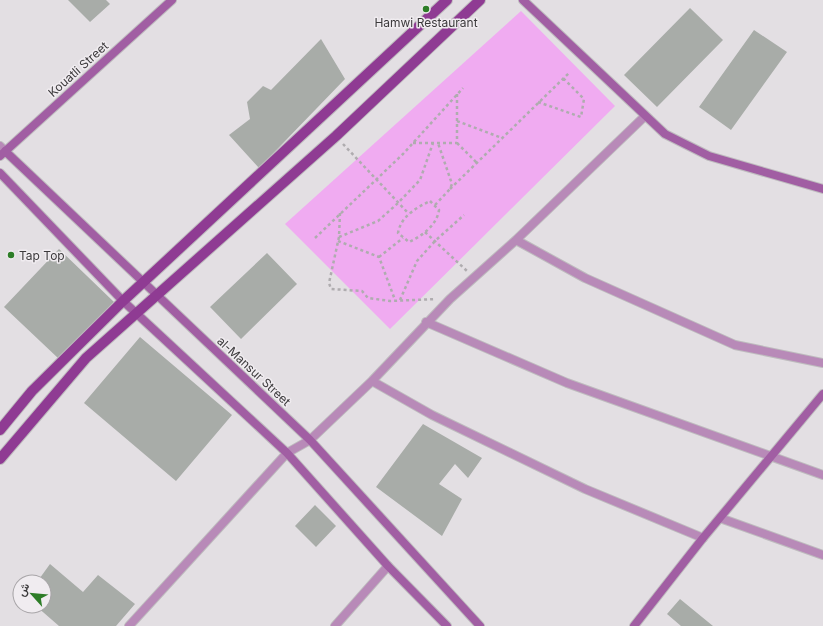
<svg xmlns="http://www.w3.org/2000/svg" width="823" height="626" font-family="Inter,Vazirmatn,sans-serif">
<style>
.green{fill:#f0abf1}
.building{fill:#a8aca8}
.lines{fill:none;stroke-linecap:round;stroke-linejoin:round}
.street-casing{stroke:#bebbbe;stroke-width:10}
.secondary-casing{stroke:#bebbbe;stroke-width:10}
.primary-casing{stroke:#bebbbe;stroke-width:12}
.path{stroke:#afacaf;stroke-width:2.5;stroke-dasharray:3 3;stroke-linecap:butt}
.street{stroke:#b88ab8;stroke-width:8}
.secondary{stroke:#a15ea3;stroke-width:8}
.primary{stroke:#8f3b93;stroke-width:10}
.poi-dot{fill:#2d7d27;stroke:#f0ecf0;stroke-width:1.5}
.labels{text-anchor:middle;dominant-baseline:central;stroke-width:3;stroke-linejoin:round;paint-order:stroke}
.poi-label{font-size:12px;fill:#3c3a3c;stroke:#f0ecf0}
.street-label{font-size:12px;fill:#3c3a3c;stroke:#f0ecf0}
</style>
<rect width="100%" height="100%" fill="#e3dfe3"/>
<!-- green -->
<path class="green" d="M521,11l94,95 -225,223 -105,-105z"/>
<!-- building -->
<path class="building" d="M68,0h38l4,4 -20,18z
M690,8l33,32 -66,67 -33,-32z
M754,30l33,22 -56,78 -32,-23z
M321,39l24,40 -86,89 -30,-33 21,-16 -3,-17 16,-16 8,4z
M59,249l55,53 -55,57 -55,-52z
M267,253l30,31 -56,55 -31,-32z
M140,337l92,78 -56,66 -92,-78z
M423,424l59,34 -14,20 -13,-14 -16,20 23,15 -20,37 -66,-49z
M315,505l21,21 -20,21 -21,-21z
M50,564l33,28 15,-17 37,29 -19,22h-57l-23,-20h8v-24h-7z
M680,599l33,27h-32l-14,-12z"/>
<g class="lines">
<!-- street casing -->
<g class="street-casing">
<path id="street" d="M0,146l5,5
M516,240l69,38 150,67 88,18
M426,322l141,61 256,92
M372,381l60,34 153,74 118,49
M720,518l103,37
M129,626l158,-173 23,-13 62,-59 78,-82 66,-59 129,-124
M335,626l53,-60"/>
</g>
<!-- secondary casing -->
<g class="secondary-casing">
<path id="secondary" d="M523,0l142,134 44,22 114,33
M5,151l305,289 170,186
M0,156l172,-156
M0,173l123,128 164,152 101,113 59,60
M634,626l69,-88 120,-144"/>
</g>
<!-- primary casing -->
<g class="primary-casing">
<path id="primary" d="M0,430l32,-39 91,-90 324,-301
M0,459l86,-101 250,-222 144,-136"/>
</g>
<!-- path -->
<path class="path" d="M538,102l43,15 3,-18 -21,-21
M457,121l45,17
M413,143h44v-49
M457,143l20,20
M343,144l66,70
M450,189l119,-116
M430,201l9,9c-2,15 -17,26 -30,32l-11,-9c3,-17 18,-25 32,-32z
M435,205l15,-16 2,-5 -14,-41
M340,213l-1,24 39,-16 20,-18 22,-23 13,-37
M425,232l42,39
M339,237l-10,46 2,6 31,2 6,7 22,3 46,-2
M315,238l88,-84 60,-66
M338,241l41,16 16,43
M379,257l24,-19
M400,300l17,-39 18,-20 29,-26"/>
<!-- street -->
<use href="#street" class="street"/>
<!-- secondary -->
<use href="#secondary" class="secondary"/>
<!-- primary -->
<use href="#primary" class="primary"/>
</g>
<!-- markers -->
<g class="poi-dot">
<circle cx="426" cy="9" r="4"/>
<circle cx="11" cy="255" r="4"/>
</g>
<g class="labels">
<!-- poi labels -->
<g class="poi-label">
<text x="426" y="22">Hamwi Restaurant</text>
<text x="19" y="255" text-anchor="start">Tap Top</text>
</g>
<!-- street labels -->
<g class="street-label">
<text transform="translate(78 69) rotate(-42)">Kouatli Street</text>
<text transform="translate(254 371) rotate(43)">al-Mansur Street</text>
</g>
</g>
<!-- north arrow -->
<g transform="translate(32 594) rotate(297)"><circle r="19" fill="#f0ecf0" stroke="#a8a5a8"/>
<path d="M0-3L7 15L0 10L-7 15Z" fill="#2d7d27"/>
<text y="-6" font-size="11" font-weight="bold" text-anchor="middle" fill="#3c3a3c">ش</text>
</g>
</svg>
